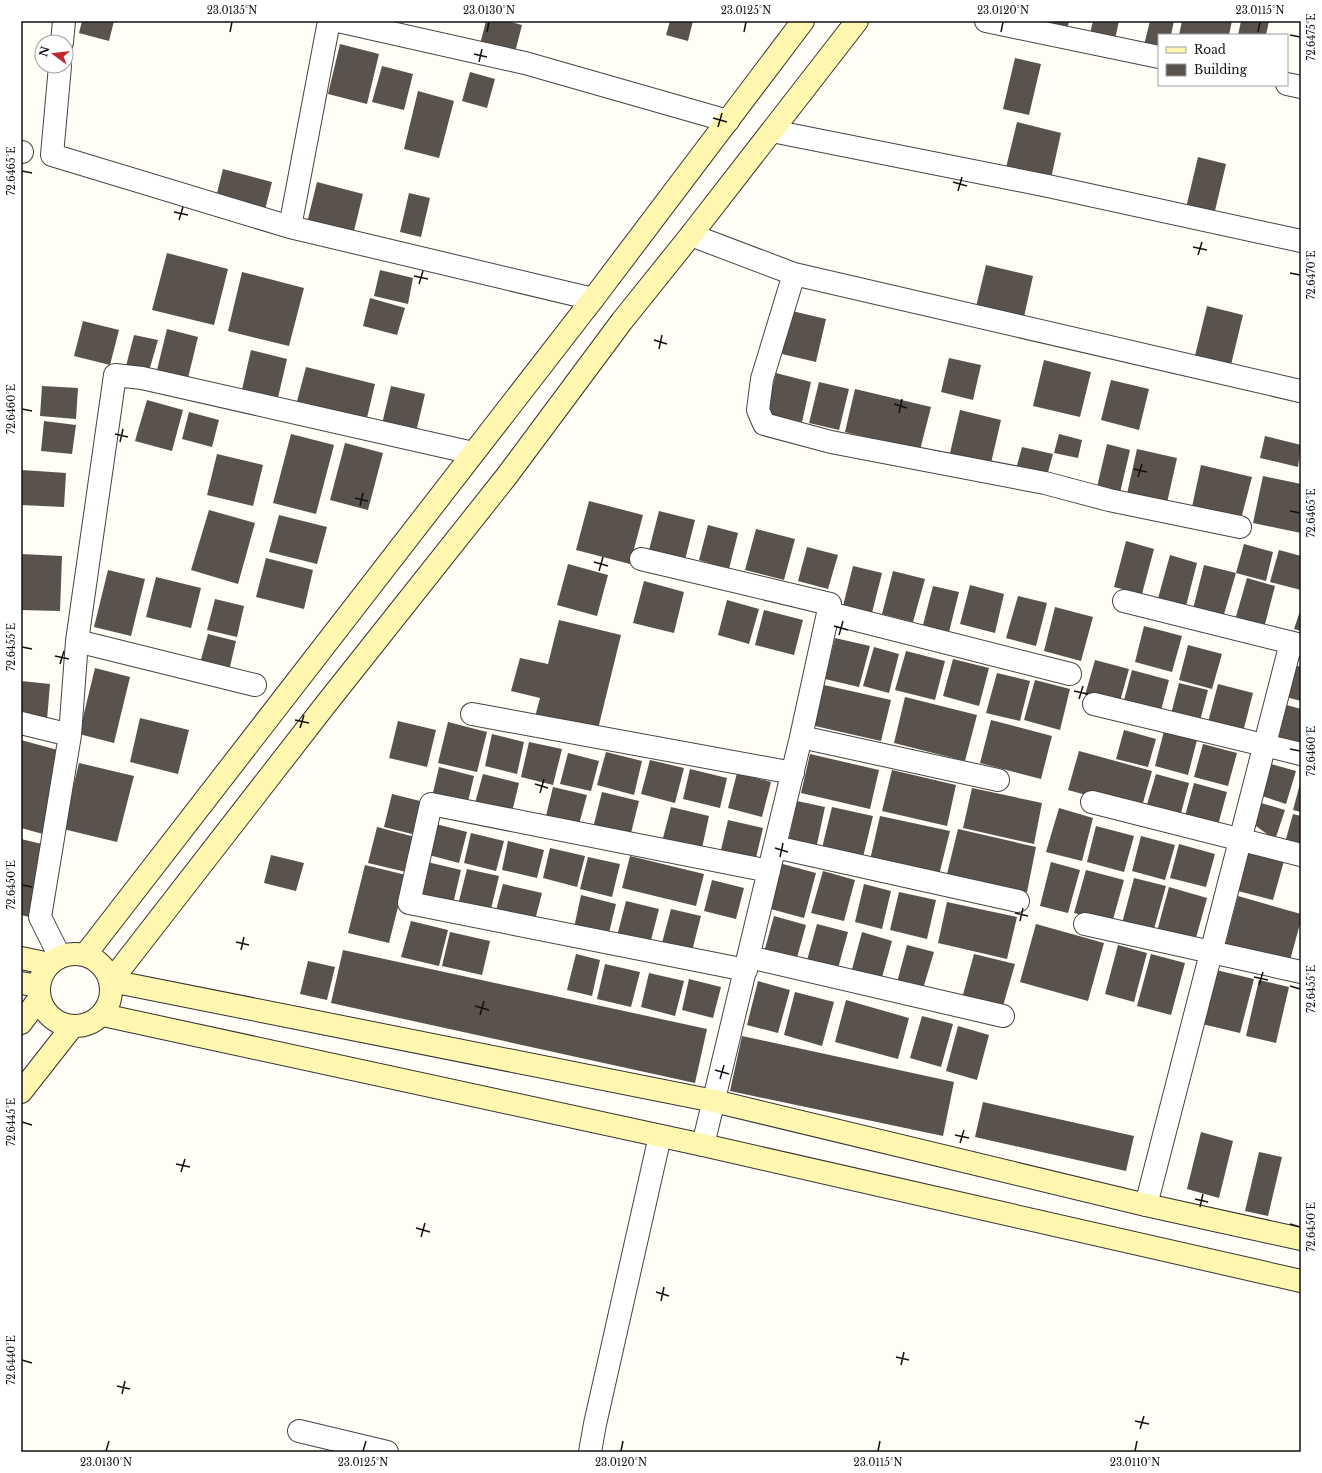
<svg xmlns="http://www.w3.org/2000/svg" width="1322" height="1473" font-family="'Libre Baskerville',serif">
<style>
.building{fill:#5a524d}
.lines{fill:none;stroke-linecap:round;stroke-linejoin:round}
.street-casing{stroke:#444;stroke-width:24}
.secondary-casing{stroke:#333;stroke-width:24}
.street{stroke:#fff;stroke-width:22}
.secondary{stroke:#fff6b0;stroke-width:22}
.ticks{fill:none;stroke:#111;stroke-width:1.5}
.neatline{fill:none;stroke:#111;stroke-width:1.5}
.ticks-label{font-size:10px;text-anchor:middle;fill:#111}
</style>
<rect width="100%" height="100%" fill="#fffdf5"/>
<!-- building -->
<path class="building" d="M82,21h32l-5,20 -30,-8z
M486,21h21l15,4 -9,35 -35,-8z
M670,21h23l-5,20 -22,-6z
M1037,21h32l-2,11z
M1093,21h26l-5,23 -25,-6z
M1150,21h24l-3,14h-12v18l-16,-4z
M1182,21h50l-3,14h-50z
M1241,21h28l-3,14h-28z
M340,44l39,10 -12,50 -39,-10z
M1015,58l26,6 -12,51 -26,-6z
M382,66l31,8 -9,36 -32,-8z
M470,72l25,7 -8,29 -25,-7z
M418,91l36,10 -15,57 -35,-9z
M1017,122l44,11 -11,50 -45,-11z
M1198,157l28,7 -12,51 -28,-7z
M223,169l49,13 -7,28 -49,-13z
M317,182l46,12 -11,45 -46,-12z
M409,193l21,5 -9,39 -21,-5z
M167,253l61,16 -14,56 -62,-15z
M986,265l47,11 -11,50 -48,-11z
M380,270l33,8 -5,26 -34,-8z
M242,272l62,16 -15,58 -61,-15z
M370,298l35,10 -8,27 -34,-9z
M1207,306l36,9 -13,54 -36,-9z
M792,311l34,8 -10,43 -34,-8z
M83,321l36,9 -9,35 -36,-9z
M167,329l31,8 -10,41 -31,-8z
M134,335l24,5 -9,31 -23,-5z
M251,350l36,9 -10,43 -36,-8z
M949,358l32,7 -8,35 -32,-8z
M1044,360l47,12 -11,45 -47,-11z
M306,367l69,17 -9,38 -70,-17z
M776,373l35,9 -9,40 -36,-8z
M1111,380l38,9 -10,41 -38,-10z
M819,382l30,7 -10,41 -30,-7z
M42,386l36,2 -2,31 -36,-3z
M391,386l34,8 -9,38 -34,-8z
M855,389l76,18 -11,43 -75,-18z
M147,400l36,10 -11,41 -37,-10z
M960,410l41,10 -10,43 -41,-10z
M189,412l30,8 -7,27 -30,-8z
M44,421l32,4 -4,29 -31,-3z
M291,434l43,11 -18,69 -43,-11z
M1059,434l23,6 -4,18 -24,-5z
M1265,436l36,9 -3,22 -38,-9z
M345,443l38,10 -15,57 -38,-10z
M1107,444l23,6 -10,43 -23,-6z
M1022,447l31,7 -6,22 -31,-7z
M1137,449l40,9 -10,45 -40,-9z
M217,454l46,11 -10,41 -46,-11z
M1201,465l51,12 -11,42 -49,-12z
M22,470l44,3 -2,34 -43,-2z
M1263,476l38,8v49l-48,-10z
M589,501l54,14 -13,49 -54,-14z
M209,510l46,13 -17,61 -47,-14z
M659,511l36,9 -11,44 -36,-10z
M279,515l48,12 -10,37 -48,-12z
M708,525l30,8 -9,36 -30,-9z
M756,529l39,10 -11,41 -39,-10z
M1126,541l28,8 -12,45 -28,-7z
M1244,544l29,8 -7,29 -30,-8z
M807,547l31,8 -10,34 -30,-8z
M1279,550l22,6v34l-31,-8z
M21,554l41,2 -2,55 -39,-1z
M1170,555l27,8 -12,47 -28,-8z
M266,558l47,12 -9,39 -48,-12z
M568,564l40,11 -11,41 -40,-11z
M1204,565l32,8 -14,48 -30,-8z
M853,566l29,7 -10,40 -29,-7z
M108,570l37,9 -14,57 -37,-9z
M893,571l32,8 -12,43 -31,-8z
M156,577l45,11 -10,40 -45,-11z
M1247,578l28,8 -11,42 -29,-8z
M644,581l40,11 -10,41 -41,-10z
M970,585l34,9 -9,39 -35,-9z
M933,586l26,6 -10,40 -26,-7z
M1018,596l29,7 -11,43 -30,-8z
M215,599l29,7 -7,31 -30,-7z
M727,600l32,9 -10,35 -31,-9z
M1055,607l38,10 -12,44 -37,-10z
M1301,608v23l-7,-2z
M764,610l39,10 -9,35 -39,-10z
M559,620l62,15 -24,98 -62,-16 5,-19 -29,-7 9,-33 28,6z
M1144,626l38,10 -10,36 -37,-10z
M208,634l28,7 -7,30 -29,-8z
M835,638l35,8 -11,41 -34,-8z
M1188,645l34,9 -10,35 -33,-9z
M874,647l25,7 -10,39 -26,-7z
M906,651l39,10 -10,39 -40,-10z
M953,659l36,9 -10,38 -36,-10z
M1095,660l34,9 -10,36 -34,-10z
M1295,665l6,2v34l-15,-4z
M95,668l35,9 -16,66 -35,-9z
M1132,670l37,10 -9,34 -37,-10z
M997,673l33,8 -10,40 -34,-8z
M1035,680l35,9 -10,41 -36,-10z
M21,681l29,3 -3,36 -26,-2z
M1179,683l29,7 -9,35 -29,-7z
M1218,684l35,9 -10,39 -35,-10z
M824,685l67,15 -10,41 -66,-15z
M905,697l72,18 -12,46 -71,-18z
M1283,704l18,5v35l-27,-7z
M140,718l49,12 -11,44 -48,-12z
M991,720l61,16 -11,43 -61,-16z
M398,721l38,9 -9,37 -38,-9z
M448,722l39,10 -10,40 -39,-9z
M1124,730l32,9 -8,28 -32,-8z
M1164,731l33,9 -9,35 -33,-9z
M492,734l32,8 -7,32 -32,-8z
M21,740l44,12 -22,82 -22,-6z
M529,742l33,7 -9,36 -32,-8z
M1203,744l34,9 -9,33 -34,-9z
M1079,751l73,20 -11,39 -73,-20z
M606,752l36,9 -8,34 -37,-10z
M568,753l31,8 -8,30 -31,-7z
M810,754l69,16 -9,39 -69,-16z
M650,760l34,8 -9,35 -34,-9z
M79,763l55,13 -17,66 -54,-13z
M1271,764l25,7 -10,33 -24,-8z
M439,767l35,9 -7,30 -35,-9z
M690,769l37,9 -7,30 -37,-9z
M892,770l64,15 -9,41 -65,-15z
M737,773l34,9 -9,35 -34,-9z
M483,774l36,9 -7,29 -37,-9z
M1156,774l33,9 -9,34 -34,-9z
M1301,780v32l-8,-2z
M1194,783l33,9 -9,33 -33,-9z
M553,787l34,8 -9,33 -33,-8z
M972,788l70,15 -8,41 -71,-16z
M602,792l37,9 -9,36 -37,-9z
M392,794l32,8 -8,33 -32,-8z
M797,801l28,6 -9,42 -28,-6z
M1258,802l27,8 -10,30 -19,-14z
M671,807l38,9 -7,32 -39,-10z
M832,807l41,9 -10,41 -41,-9z
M1059,808l34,10 -11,43 -36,-9z
M1293,814l8,2v35l-17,-5z
M880,816l70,15 -11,44 -69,-15z
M728,820l35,8 -8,34 -35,-8z
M432,823l35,9 -8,31 -34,-9z
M1096,826l38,10 -10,36 -37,-10z
M377,827l38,10 -9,35 -38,-9z
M958,829l78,18 -9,45 -80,-18z
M471,833l33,8 -8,30 -32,-8z
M1141,836l34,9 -10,35 -33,-9z
M21,839l25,6 -17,72 -8,-2z
M508,841l36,9 -7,28 -35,-8z
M1179,844l36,10 -9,33 -36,-9z
M550,848l35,8 -8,31 -34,-9z
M1245,851l39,10 -11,39 -39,-10z
M271,855l33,8 -8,28 -32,-8z
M630,856l74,18 -8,32 -74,-18z
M588,857l32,7 -8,33 -32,-8z
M423,861l38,9 -8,34 -39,-10z
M1051,862l29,8 -12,43 -28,-7z
M779,863l37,10 -12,45 -37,-10z
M365,865l41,10 -17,68 -41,-10z
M467,869l32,7 -8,33 -32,-8z
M1086,870l38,10 -12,43 -38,-10z
M823,871l32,9 -11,41 -33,-8z
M1134,878l32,8 -14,50 -31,-9z
M712,880l32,8 -8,31 -32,-8z
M503,884l39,9 -8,31 -39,-10z
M864,884l27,7 -9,38 -27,-7z
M1169,887l38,11 -13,47 -38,-10z
M899,892l37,8 -9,39 -37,-9z
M581,895l35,9 -8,33 -34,-9z
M1238,896l63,18v6l-12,44 -64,-18z
M626,901l33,8 -9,35 -33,-8z
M947,902l70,15 -10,42 -69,-16z
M671,909l30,7 -9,35 -30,-8z
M774,916l32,9 -11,40 -32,-9z
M411,921l37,9 -9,36 -38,-9z
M817,924l31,8 -11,40 -31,-8z
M1036,924l68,19 -16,58 -68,-19z
M450,932l40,9 -8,34 -40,-9z
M862,932l30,9 -11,40 -30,-8z
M907,945l27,7 -12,40 -26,-6z
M1118,945l29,8 -13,49 -29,-8z
M343,950l364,79 -12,54 -364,-80z
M576,954l24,6 -8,36 -25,-6z
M974,954l41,10 -14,49 -40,-11z
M1151,954l34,9 -14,52 -34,-9z
M308,961l27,6 -8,33 -27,-6z
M605,964l35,8 -9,35 -34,-8z
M1216,970l38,9 -14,54 -38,-9z
M649,973l35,8 -9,35 -34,-9z
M689,979l32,8 -8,31 -31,-8z
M1259,980l30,7 -13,56 -30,-7z
M758,981l32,9 -12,43 -31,-8z
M795,992l39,10 -12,44 -38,-11z
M846,1000l63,18 -11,41 -63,-17z
M922,1016l31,8 -12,43 -31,-9z
M958,1026l31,9 -12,45 -31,-9z
M742,1036l212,46 -11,54 -213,-45z
M983,1102l151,34 -8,35 -151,-34z
M1201,1132l32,9 -14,57 -32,-9z
M1259,1152l23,5 -14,59 -23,-5z"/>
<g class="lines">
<!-- street casing -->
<g class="street-casing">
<path id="street" d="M338,21l187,42 203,58
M986,21l173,36
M62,42l2,-21
M60,66l-8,89 238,72 303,72
M1287,84l14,3
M772,131l276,55 253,55
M21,152h1
M290,227l39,-206
M691,235l103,39 506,117
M794,274l-32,105 -4,31 6,14 67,18 214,41 64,17 131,27
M641,559l189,45 -29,133 -98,408
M1124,601l177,44
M829,613l241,61
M77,641l178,44
M1094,704l207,50
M472,714l321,59
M21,723l49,12
M801,737l197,43
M1092,802l209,53
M775,847l243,54
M1085,924l216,48
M60,957l-20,-40 30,-182 7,-94 38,-266 27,3 331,75
M749,957l254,59
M746,970l-337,-67 22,-99 338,67
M1146,1205l145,-562
M299,1431l88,21
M590,1452l5,-28 65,-288"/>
</g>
<!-- secondary casing -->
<g class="secondary-casing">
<path id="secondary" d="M857,21l-166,214 -69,86 -116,156 -180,227 -215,277 603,120 432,104 155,34
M39 990a36 36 0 1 1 72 0a36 36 0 1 1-72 0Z
M85,955l511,-660 207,-274
M21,958l29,6
M21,983l18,3
M103,1015l600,130 598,136
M21,1023l18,-24
M21,1092l51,-65"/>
</g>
<!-- street -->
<use href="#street" class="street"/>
<!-- secondary -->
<use href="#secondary" class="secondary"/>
</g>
<!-- ticks -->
<path class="ticks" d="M230,32l2,-10M487,32l2,-10M744,32l2,-10M1001,32l2,-10M1258,32l2,-10M1290,35l10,2M474,54l13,3M479,62l3,-13M713,118l14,4M718,127l4,-14M22,171l10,2M953,182l14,4M958,191l4,-14M174,212l14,3M179,220l4,-13M1193,247l14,3M1198,255l4,-13M1290,273l10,2M414,276l14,3M419,284l4,-13M654,340l13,4M659,349l3,-14M894,404l13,4M22,409l10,2M899,413l3,-14M115,434l13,3M120,442l3,-13M1134,469l13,3M1138,477l4,-13M355,498l13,3M360,506l3,-13M1290,511l10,2M594,562l14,4M599,571l4,-14M834,626l14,4M839,635l4,-14M22,647l10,2M55,656l14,3M60,664l4,-13M1074,691l14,3M1079,699l4,-13M295,720l14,3M300,728l4,-13M1290,749l10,2M535,784l13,4M540,793l4,-14M775,848l13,4M780,857l3,-14M22,885l10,2M1015,913l13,3M1020,921l3,-13M236,942l13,3M241,950l3,-13M1254,977l14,3M1259,985l4,-13M1290,986l10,3M475,1006l14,4M480,1015l4,-14M715,1070l14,4M720,1079l4,-14M22,1122l10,3M955,1135l14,3M960,1143l4,-13M176,1164l14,3M181,1172l4,-13M1195,1199l13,3M1200,1207l3,-13M1290,1224l10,3M416,1228l14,4M421,1237l4,-14M656,1292l13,4M661,1301l3,-14M896,1357l13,3M22,1360l10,3M901,1365l3,-13M117,1386l13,3M122,1394l3,-13M1135,1421l14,3M1140,1429l4,-13M106,1451l3,-10M363,1451l3,-10M621,1451l2,-10M878,1451l2,-10M1135,1451l2,-10"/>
<!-- border -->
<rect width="1322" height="1473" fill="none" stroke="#ffffff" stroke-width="44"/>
<!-- legend -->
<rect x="1158" y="34" width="130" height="52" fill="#ffffff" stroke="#a0a0a0"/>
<rect x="1166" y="47" width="20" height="6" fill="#fff6b0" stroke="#a0a0a0"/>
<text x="1194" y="54" font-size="12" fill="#111111">Road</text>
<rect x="1166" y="64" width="20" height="12" fill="#5a524d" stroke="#a0a0a0"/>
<text x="1194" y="74" font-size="12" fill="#111111">Building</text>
<!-- north arrow -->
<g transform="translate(54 54) rotate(285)"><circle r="19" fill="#ffffff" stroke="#a0a0a0"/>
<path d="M0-3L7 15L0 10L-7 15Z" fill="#c4262e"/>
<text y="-6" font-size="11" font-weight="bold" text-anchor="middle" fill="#111111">N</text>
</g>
<rect x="22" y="22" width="1278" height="1429" class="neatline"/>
<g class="ticks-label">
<text x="232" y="14">23.0135°N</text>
<text x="489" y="14">23.0130°N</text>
<text x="746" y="14">23.0125°N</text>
<text x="1003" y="14">23.0120°N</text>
<text x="1260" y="14">23.0115°N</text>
<text transform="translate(1311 37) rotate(-90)" y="4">72.6475°E</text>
<text transform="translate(11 171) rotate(-90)" y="4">72.6465°E</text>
<text transform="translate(1311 275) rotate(-90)" y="4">72.6470°E</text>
<text transform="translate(11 409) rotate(-90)" y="4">72.6460°E</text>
<text transform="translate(1311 513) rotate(-90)" y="4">72.6465°E</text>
<text transform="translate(11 647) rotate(-90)" y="4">72.6455°E</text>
<text transform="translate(1311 751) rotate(-90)" y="4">72.6460°E</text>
<text transform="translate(11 885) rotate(-90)" y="4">72.6450°E</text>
<text transform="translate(1311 989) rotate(-90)" y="4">72.6455°E</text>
<text transform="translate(11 1122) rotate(-90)" y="4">72.6445°E</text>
<text transform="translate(1311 1227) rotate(-90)" y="4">72.6450°E</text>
<text transform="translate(11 1360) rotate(-90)" y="4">72.6440°E</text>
<text x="106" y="1466">23.0130°N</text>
<text x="363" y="1466">23.0125°N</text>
<text x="621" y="1466">23.0120°N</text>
<text x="878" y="1466">23.0115°N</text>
<text x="1135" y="1466">23.0110°N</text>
</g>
</svg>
